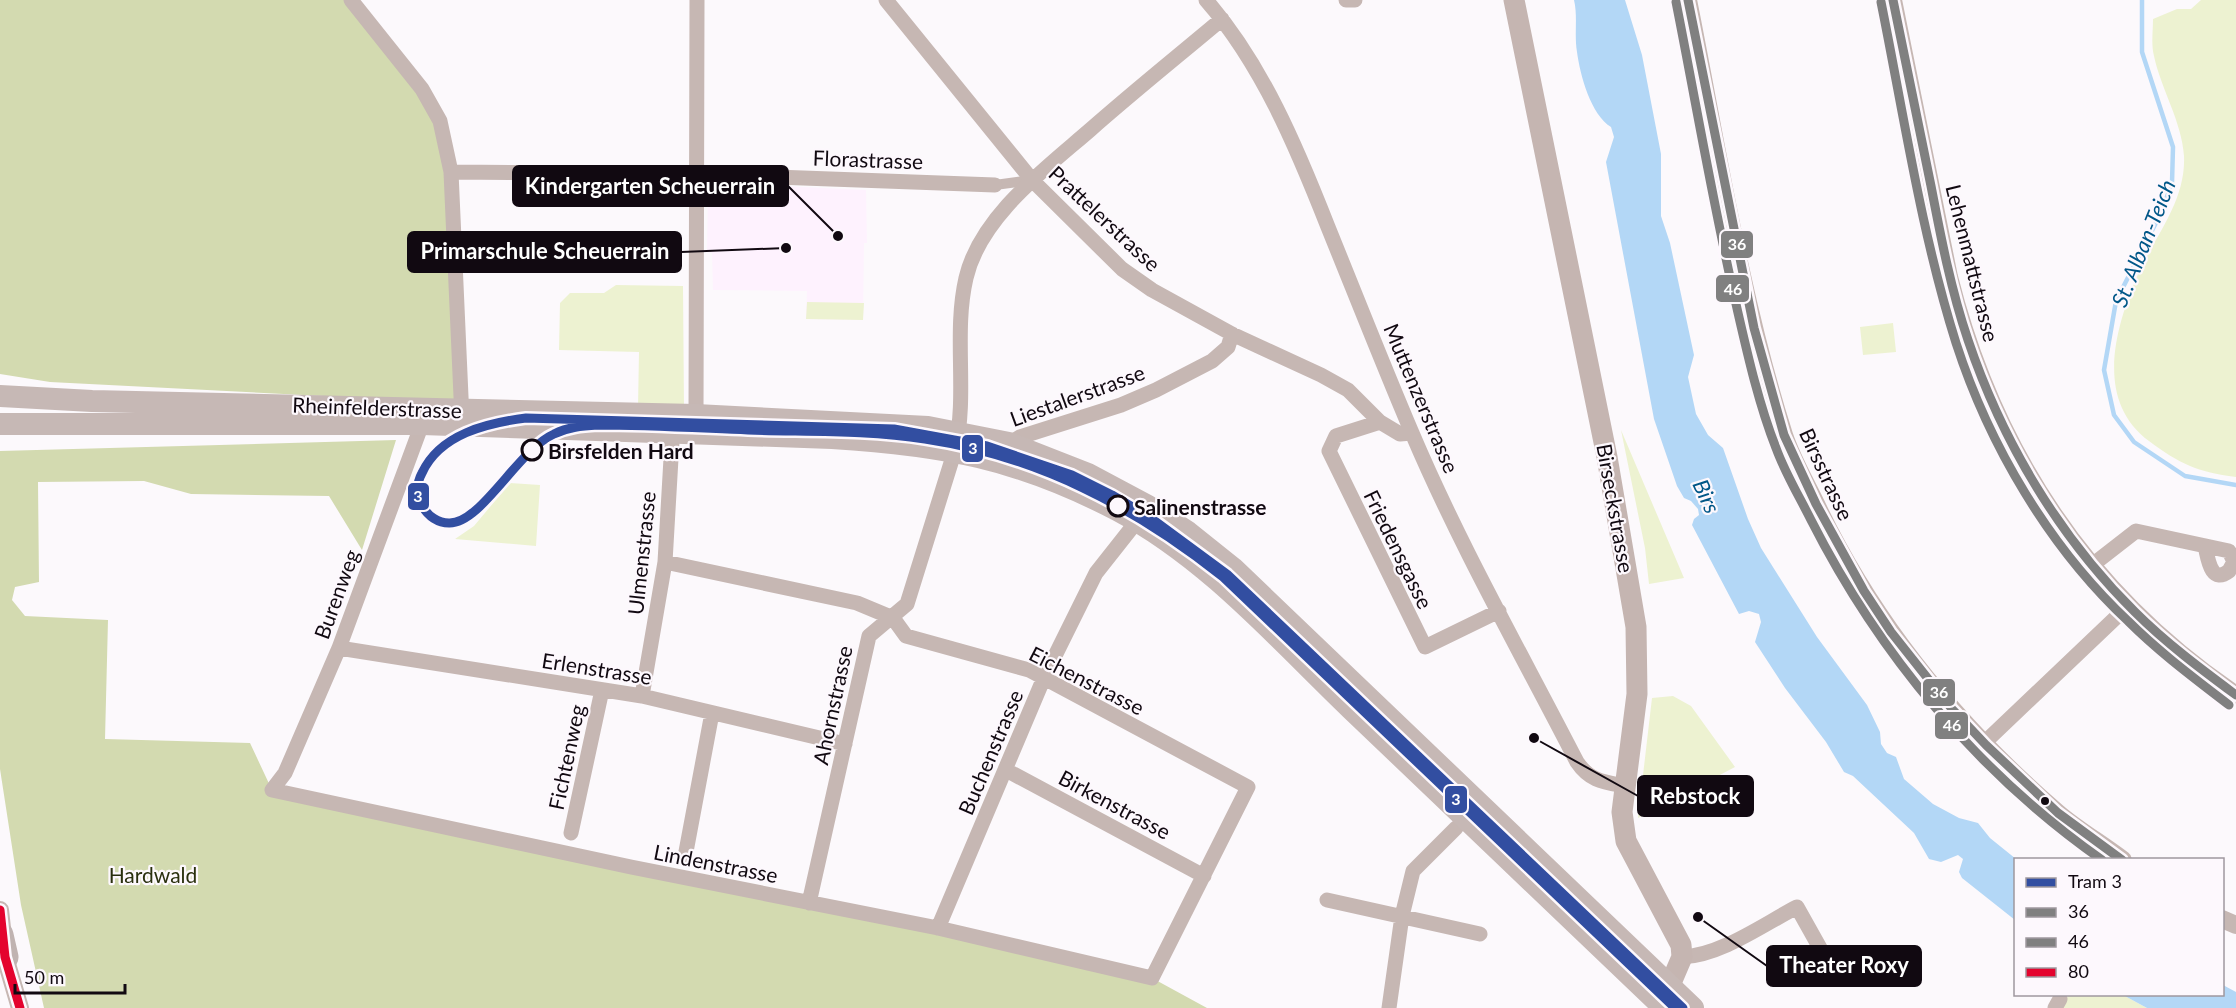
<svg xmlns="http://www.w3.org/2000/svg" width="2236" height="1008" font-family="Lato,sans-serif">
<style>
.built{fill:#fef2fe}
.green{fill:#edf2d1}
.forest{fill:#d3dab0}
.water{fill:#b3d7f6}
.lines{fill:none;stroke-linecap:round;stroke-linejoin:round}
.stream{stroke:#b3d7f6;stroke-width:4.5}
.pedestrian{stroke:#c6b7b3;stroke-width:10}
.minor{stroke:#c6b7b3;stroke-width:15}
.tertiary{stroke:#c6b7b3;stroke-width:18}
.secondary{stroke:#c5b5b1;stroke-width:21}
.primary{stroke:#c6b8b5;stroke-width:22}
.motorway{stroke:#c0b3b1;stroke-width:27}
.bus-1-casing{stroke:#fdf8fd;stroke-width:14}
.bus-2-casing{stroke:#fdf8fd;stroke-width:14}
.bus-3-casing{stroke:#fdf8fd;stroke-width:14}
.bus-1{stroke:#808080;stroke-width:9}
.bus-2{stroke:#808080;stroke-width:9}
.bus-3{stroke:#e4032e;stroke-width:9}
.tram-1-casing{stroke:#fdf8fd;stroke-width:14}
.tram-1{stroke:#324ea1;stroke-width:9}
.stop-dot{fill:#fdf8fd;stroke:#110911;stroke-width:3}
.bus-dot{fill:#110911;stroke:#fdf8fd;stroke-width:2}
.labels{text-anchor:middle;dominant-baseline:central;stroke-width:4.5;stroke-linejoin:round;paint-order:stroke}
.street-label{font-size:21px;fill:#110911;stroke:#fdf8fd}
.stop-label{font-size:21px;font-weight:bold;fill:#110911;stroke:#fdf8fd;text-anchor:start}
.park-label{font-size:21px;fill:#2a300e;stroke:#fdf8fd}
.water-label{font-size:22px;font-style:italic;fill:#015788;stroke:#fdf8fd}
.leader{fill:none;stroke:#110911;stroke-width:2}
.callout-dot{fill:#110911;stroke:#fdf8fd;stroke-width:2}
.callout{fill:#110911;stroke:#110911;stroke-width:2}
.callout-label{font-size:22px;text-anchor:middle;font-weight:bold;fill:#fff}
.line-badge{stroke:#fdf8fd;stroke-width:2}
.badge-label{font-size:16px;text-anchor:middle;font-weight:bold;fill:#fff}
</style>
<rect width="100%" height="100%" fill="#fcf9fc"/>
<!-- built -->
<path class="built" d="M715,184h19v7l27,1 1,-7 104,5 1,53h-3l-1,77 -57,-1 1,-28 -94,-1 -1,-37 -5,-1 1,-61z"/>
<!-- green -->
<path class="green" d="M2201,0h35v477c-39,-5 -56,-13 -87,-36 -55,-41 -34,-113 -11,-167 17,-38 48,-73 46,-118 -2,-34 -23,-67 -30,-100 -3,-11 -1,-25 -1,-37l24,-10h14z
M616,285l67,1 1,123 -46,-2 1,-55 -80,-2 1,-47 10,-10h34z
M807,302l57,1 -1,17 -57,-1z
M1893,323l3,29 -33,3 -3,-28z
M1621,430l63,148 -35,6 -4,-36z
M510,483l30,2 -4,61 -81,-7 19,-13z
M1673,696l18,10 44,61 -97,51 14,-120z
M2069,994l54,1 24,13h-86z"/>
<!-- forest -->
<path class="forest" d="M0,0h351l89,121 22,282 -412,-21 -50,-8z
M396,440l-34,110 -33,-54 -138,-2 -47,-13 -106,1 1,100 -24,5 -3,13 13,16 83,4 -3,119 145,4 22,47 880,188 55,30h-1163l-23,-103 -21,-136v-318z"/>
<!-- water -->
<path class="water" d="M1574,0h51l17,55 19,99v62l9,27 24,112 -6,22 8,37 12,21 15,13 25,71 13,29 56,89 50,68 13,27 1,12 6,9 9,4 8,22 29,25 26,14 19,5 12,15 26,21 -1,61 -53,-42 -3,-6 4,-13 -5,-4 -17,7 -12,-3 -15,-26 -61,-57 -9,-4 -18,-30 -41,-54 -30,-46 6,-20 -2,-8 -10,-3 -10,3 -47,-89 2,-6 5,-4 -1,-6 -7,-8 -7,-3 -7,-12 -23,-67 -48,-257 8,-25 -3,-10c-20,-12 -31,-52 -34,-75 -3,-18 1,-35 -3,-52z
M2223,985l13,7v16h-89l-24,-13 99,-1z"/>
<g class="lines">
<!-- stream -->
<path class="stream" d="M2142,0v52l31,95 -1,36 -11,30 -45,88 -12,69 10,45 20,27 51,34 51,9"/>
<!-- pedestrian -->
<path class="pedestrian" d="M995,185l37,-5"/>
<!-- minor -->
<path class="minor" d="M351,0l71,89 18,32 11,51 11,247
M886,0l146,180 90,89 30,21 80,44 89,41 27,15 32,32 20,12 12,-1
M1206,0c56,64 91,148 122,227 28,69 55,138 84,206 48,113 109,220 165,329 13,19 26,20 48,24
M1346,0h9
M451,172l245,2 299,11
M696,415l1,-415
M422,417v7l-83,224 -54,125 -13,17 359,77 307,61 214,50 96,-191 -219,-117 -123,-34 -13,-18 -36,-15 -192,-41
M1380,422l-44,14 -7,15 96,196 74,-36
M1007,445l13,-8 101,-32 35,-15 56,-29 16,-14 4,-13
M2091,566l45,-35 93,20 5,11 -5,9c-18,14 -21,-12 -24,-25
M339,648l303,48 203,48
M642,696l23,-134 8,-138
M1983,744l145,-138
M1006,770l198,106
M571,833l31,-143
M685,857l27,-144
M1327,900l153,34
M809,903l60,-267 38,-32 48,-154c13,-56 -2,-116 11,-172 14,-61 79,-109 124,-148 43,-38 88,-74 132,-111
M938,928l105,-248 53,-107 45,-57
M1682,957c38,-1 82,-33 115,-50l28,50
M1389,1008l13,-92 11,-45 43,-43
M2055,1008l5,-9"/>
<!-- tertiary -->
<path class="tertiary" d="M1688,0c29,145 51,294 96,435 8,24 21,46 32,69 57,120 141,222 242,309 20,17 44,31 65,47
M1893,0l56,277c44,174 138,317 287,418
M0,910l4,36
M2222,919l14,6
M2,947l18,61"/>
<!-- secondary -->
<path class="secondary" d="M1514,0l93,457 29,170 1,67 -15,118 4,29 55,104 1,12 -18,42"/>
<!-- primary -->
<path class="primary" d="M0,396l92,5 604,14 232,12 81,16 79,31 60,32 40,26 45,36 460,440
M0,424h422l410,14c111,7 185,20 285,72 91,48 161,129 234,199 104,100 209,199 313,299"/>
<!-- motorway -->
<path class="motorway" d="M0,935l5,22"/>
<!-- bus-1 casing -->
<g class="bus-1-casing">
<path id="bus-1" d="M1688,0l66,328 30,107 32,69 48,87 27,41 61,77 34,36 72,68 64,47
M1893,0c13,62 25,124 38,186 10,52 20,104 37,154 34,101 91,197 167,272 31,31 66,57 101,83"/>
</g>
<!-- bus-2 casing -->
<g class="bus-2-casing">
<path id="bus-2" d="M1676,2c20,101 37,202 60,302 11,48 22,98 40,144 9,25 23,48 35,72 68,134 167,253 291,340
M1881,2c23,114 40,230 75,341 33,102 93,204 172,278 31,31 66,57 101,84"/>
</g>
<!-- bus-3 casing -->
<g class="bus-3-casing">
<path id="bus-3" d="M0,910l5,47 15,51"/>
</g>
<!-- bus-1 -->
<use href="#bus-1" class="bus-1"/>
<!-- bus-2 -->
<use href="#bus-2" class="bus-2"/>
<!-- bus-3 -->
<use href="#bus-3" class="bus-3"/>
<!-- tram-1 casing -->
<g class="tram-1-casing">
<path id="tram-1" d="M1675,1008l-452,-431c-88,-70 -185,-121 -298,-138 -58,-9 -118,-7 -177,-9 -50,-2 -100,-5 -150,-5 -16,1 -30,2 -44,9 -36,16 -73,90 -105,89 -11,0 -21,-7 -26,-16 -7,-10 -7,-23 -1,-34 18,-39 65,-50 104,-55l368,11 93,17 85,29 40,20 39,23 76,56 456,434"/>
</g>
<!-- tram-1 -->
<use href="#tram-1" class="tram-1"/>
</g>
<!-- markers -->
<g class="stop-dot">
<circle cx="532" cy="450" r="10"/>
<circle cx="1118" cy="506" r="10"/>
</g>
<circle class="bus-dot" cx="2045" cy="801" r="5"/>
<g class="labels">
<!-- street labels -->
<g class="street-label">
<text transform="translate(868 159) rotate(2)">Florastrasse</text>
<text transform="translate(1105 218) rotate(43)">Prattelerstrasse</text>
<text transform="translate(1973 263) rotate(76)">Lehenmattstrasse</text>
<text transform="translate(1077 395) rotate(-20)">Liestalerstrasse</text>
<text transform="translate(1422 398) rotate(67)">Muttenzerstrasse</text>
<text transform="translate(377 407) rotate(2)">Rheinfelderstrasse</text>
<text transform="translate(1827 474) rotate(65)">Birsstrasse</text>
<text transform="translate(1616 508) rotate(80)">Birseckstrasse</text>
<text transform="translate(1399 549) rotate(64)">Friedensgasse</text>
<text transform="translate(641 553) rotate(-84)">Ulmenstrasse</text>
<text transform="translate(336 594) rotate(-70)">Burenweg</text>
<text transform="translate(597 668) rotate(9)">Erlenstrasse</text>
<text transform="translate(1087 680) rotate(27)">Eichenstrasse</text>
<text transform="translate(832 705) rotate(-78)">Ahornstrasse</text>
<text transform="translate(990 752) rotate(-67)">Buchenstrasse</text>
<text transform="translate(566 757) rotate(-78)">Fichtenweg</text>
<text transform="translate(1115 804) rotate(28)">Birkenstrasse</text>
<text transform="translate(716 863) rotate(11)">Lindenstrasse</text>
</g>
<!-- stop labels -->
<g class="stop-label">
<text x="548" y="450">Birsfelden Hard</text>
<text x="1134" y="506">Salinenstrasse</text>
</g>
<!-- park labels -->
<g class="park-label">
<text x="153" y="874">Hardwald</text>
</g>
<!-- water labels -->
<g class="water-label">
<text transform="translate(2143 243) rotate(-68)">St. Alban-Teich</text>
<text transform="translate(1707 496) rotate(65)">Birs</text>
</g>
</g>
<!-- callouts -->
<path class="leader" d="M838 236L788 186M786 248L681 252M1534 738L1638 796M1698 917L1767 966"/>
<g class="callout-dot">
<circle cx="838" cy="236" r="6"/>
<circle cx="786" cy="248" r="6"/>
<circle cx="1534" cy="738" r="6"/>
<circle cx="1698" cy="917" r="6"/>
</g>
<g class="callout">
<rect x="513" y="166" width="275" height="40" rx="6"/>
<rect x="408" y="232" width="273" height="40" rx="6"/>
<rect x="1638" y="776" width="115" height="40" rx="6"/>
<rect x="1767" y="946" width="154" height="40" rx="6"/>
</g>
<g class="callout-label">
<text x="650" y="194">Kindergarten Scheuerrain</text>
<text x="545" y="259">Primarschule Scheuerrain</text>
<text x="1695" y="804">Rebstock</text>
<text x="1844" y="973">Theater Roxy</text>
</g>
<g class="line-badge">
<rect x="1720" y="230" width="34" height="29" rx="6" fill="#808080"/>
<rect x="1715" y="274" width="35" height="29" rx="6" fill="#808080"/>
<rect x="961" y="434" width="23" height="29" rx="6" fill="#324ea1"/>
<rect x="407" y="482" width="23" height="29" rx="6" fill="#324ea1"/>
<rect x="1922" y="678" width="34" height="29" rx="6" fill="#808080"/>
<rect x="1934" y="711" width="35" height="29" rx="6" fill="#808080"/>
<rect x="1444" y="785" width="24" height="29" rx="6" fill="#324ea1"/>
</g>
<g class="badge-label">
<text x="1737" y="250">36</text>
<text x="1733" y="295">46</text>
<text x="973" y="454">3</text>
<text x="418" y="502">3</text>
<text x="1939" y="698">36</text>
<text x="1952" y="731">46</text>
<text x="1456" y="805">3</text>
</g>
<!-- legend -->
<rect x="2014" y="858" width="210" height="138" fill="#fdf8fd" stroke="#9f989f" stroke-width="1.5"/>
<rect x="2026" y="878" width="30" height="9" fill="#324ea1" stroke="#9f989f" stroke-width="1.5"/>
<text x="2068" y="888" font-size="18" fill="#110911">Tram 3</text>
<rect x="2026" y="908" width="30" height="9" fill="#808080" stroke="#9f989f" stroke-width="1.5"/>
<text x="2068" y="918" font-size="18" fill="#110911">36</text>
<rect x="2026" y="938" width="30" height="9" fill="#808080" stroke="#9f989f" stroke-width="1.5"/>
<text x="2068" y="948" font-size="18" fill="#110911">46</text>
<rect x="2026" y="968" width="30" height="9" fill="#e4032e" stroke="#9f989f" stroke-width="1.5"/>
<text x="2068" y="978" font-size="18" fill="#110911">80</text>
<!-- scale -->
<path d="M15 984v9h110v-9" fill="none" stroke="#110911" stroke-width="3"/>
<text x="24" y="984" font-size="18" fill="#110911" stroke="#fdf8fd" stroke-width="4.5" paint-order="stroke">50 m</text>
</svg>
